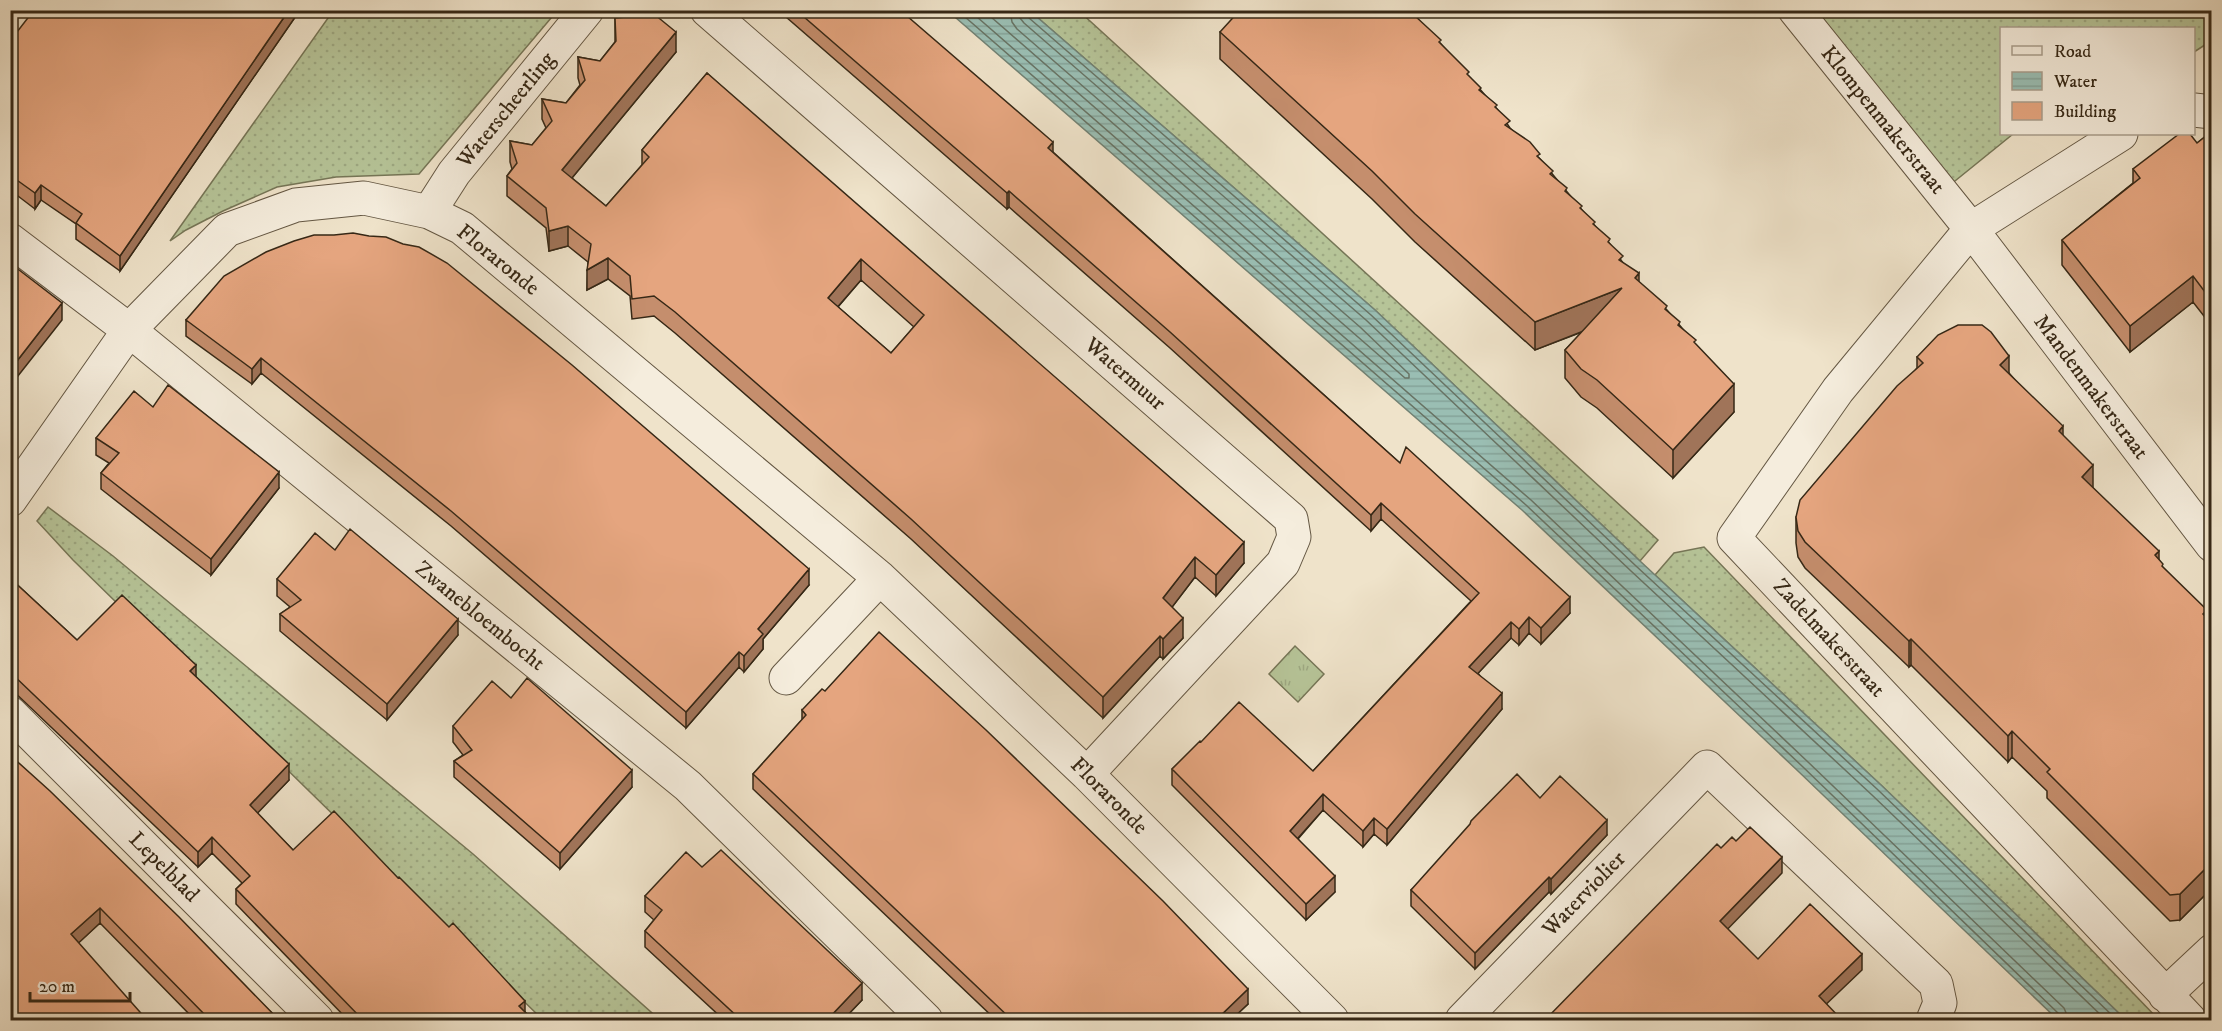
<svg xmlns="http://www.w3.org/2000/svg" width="2222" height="1031" font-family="'IM FELL DW Pica',serif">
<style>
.grass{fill:url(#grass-dots);stroke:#767657;stroke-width:1.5}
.park{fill:url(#park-tufts);stroke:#767657;stroke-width:1.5}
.water{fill:url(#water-rules);stroke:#728274;stroke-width:1.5}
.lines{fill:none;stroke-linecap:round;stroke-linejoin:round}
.shore{stroke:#687364;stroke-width:1.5}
.minor-casing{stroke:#645743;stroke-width:35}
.minor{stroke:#f5eddd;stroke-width:33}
.wall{fill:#c58e6d;stroke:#362816;stroke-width:1.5;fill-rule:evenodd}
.shaded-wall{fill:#a07459;stroke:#362816;stroke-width:1.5}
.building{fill:#e5a57f;stroke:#362816;stroke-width:1.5;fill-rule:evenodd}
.labels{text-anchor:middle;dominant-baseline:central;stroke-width:4.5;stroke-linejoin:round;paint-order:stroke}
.street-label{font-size:22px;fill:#362816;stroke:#f5eddd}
</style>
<defs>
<pattern id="grass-dots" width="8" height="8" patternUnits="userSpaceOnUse" patternTransform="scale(1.5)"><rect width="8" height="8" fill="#b6c498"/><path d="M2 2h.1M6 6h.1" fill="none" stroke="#9da882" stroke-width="1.8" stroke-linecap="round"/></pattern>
<pattern id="park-tufts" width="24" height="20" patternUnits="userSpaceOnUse" patternTransform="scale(1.5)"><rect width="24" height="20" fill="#b6c498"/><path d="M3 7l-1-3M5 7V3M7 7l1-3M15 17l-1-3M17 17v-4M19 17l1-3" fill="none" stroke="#9da882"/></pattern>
<pattern id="water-rules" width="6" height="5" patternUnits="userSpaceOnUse" patternTransform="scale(1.5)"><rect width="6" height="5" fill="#9abeb3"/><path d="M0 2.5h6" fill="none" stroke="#85a399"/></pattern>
</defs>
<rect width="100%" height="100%" fill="#efe3ca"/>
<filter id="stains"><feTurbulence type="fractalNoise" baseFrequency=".00333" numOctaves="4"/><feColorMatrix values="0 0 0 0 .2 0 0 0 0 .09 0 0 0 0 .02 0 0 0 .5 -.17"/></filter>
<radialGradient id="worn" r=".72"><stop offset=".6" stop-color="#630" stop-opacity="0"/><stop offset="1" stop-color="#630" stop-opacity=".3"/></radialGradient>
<!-- grass -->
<path class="grass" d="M333,11h224l-138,163 -83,3 -59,10 -54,24 -37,19 -16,11z
M1030,11h49l579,529 -18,21 -265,-251z
M1813,11h398v30l-17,11v-24h-192v106h11l-63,51z
M48,507l65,49 360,298 187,166h-117l-470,-460 -36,-39z
M1704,547l455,473h-33l-245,-235 -226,-210 19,-22z"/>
<!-- park -->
<path class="park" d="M1295,646l29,28 -26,28 -29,-28z"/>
<!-- water -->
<path class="water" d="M948,11h82l345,299 265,251 241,224 245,235h-68l-259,-248 -277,-262z"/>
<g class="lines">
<!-- shore -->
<path class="shore" d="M957,10l569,495 277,262 256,247 2,6
M969,10l562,490 277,262 256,246 5,12
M983,10l422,368h4v-4l-49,-47 -343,-298 -5,-7 -2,-12
M1019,10l1,8 4,5 342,297 265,251 241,224 234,225
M1026,10l3,8 342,297 265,251 241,223 240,231"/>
<!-- minor casing -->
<g class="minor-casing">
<path id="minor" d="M707,10l584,509 3,18 -11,26 -196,211
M1795,10l176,219 241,316
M2194,110l18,2
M2121,134l-150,95 -133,161 -104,148 456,482
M429,212l25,-39 133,-163
M10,240l119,90 559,456 238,234
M10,500l119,-170 98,-100 69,-25 68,-7 65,14 33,16 418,350 207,196 245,246
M786,678l94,-100
M10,713l307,307
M2165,995l47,-44
M1462,1020l245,-253 229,217 4,19 -7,17"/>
</g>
<!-- minor -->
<use href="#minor" class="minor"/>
</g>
<!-- wall -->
<path class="wall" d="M300,10l-180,261 -44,-32v-15l-35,-24 -6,9 -21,-16v-3l-4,-3v-146z
M778,10h122l153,142 347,311 170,150 -29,31 -12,-11 -10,12 -8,-7 -33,35 24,36 -115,136 -13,-11 -11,13 -40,-37 -25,29 37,53 -29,28 -134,-135v-16l29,-27 112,29 158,-170 -90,-82 -10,12 -201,-183 -161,-141 -2,2z
M615,18l61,34 -104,126 34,28 36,-41v-15l65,-77 537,490 -28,33 -21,-19 -23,30 11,31 -20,21 -3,-3 -57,62 -192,-179 -236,-206 -21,-17 -22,3 -2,-23 -22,-17 -21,11 1,-28 -20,-16 -19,5 -3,-23 -39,-32v-20l5,-7 -2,-7v-21l22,4 14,-17 -4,-9v-20l24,4 14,-18 -2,-7v-21l22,4 15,-19zM861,280l53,47 -23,26 -53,-46z
M1418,19l23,25 56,65 13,19 30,31 70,85 13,19 16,19 28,28 29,35 38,67 -61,66 -76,-70 -16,-11 -16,-19v-28l17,-18 -47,18 -120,-108 -43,-43 -152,-140v-27z
M2211,132v193l-18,-23 -63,50 -68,-87v-25l71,-57v-14l64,-26z
M186,320l623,265 -46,54v10l-19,23 -5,-5 -53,61 -235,-202 -190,-153 -9,11 -66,-48z
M1917,357l92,16 54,63 30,52 66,72 4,8 48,54v267l-31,31 -10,1 -123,-123v-7l-35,-34 -4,5 -97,-97 -2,2 -104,-99 -7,-11 -2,-14v-26l121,-149z
M153,407l126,81 -68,87 -110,-86v-16l8,-10 -13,-8v-17z
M335,550l123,85 -71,85 -107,-89v-17l10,-7 -13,-11v-17z
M10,578l67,62 119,37 93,103 -32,33 36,37 232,162 8,8h-185l-112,-116v-15l6,-6 -30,-30 -14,14 -188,-179z
M511,698l121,89 -72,82 -106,-92v-16l9,-6 -10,-13v-16z
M802,710l446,294 -17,16h-235l-243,-231v-15l49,-54z
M10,755l269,265h-84l-95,-97 -22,20 -68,77z
M1540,798l67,37 -56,59 -2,-2 -74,77 -64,-63v-16z
M702,867l160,133 -19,20h-119l-79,-73v-16l9,-11 -9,-8v-16z"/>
<!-- shaded-wall -->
<path class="shaded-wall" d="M289,10h11l-180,261v-15z
M676,32v20l-114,138v-20z
M1053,142v16l-5,-10z
M41,185v15l-6,9v-16z
M1009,191v16l-2,2v-16z
M568,226v20l-19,5v-20z
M608,258v21l-21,11v-20z
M861,259v21l-33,38v-20z
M1639,273v28l-4,-23z
M2193,276v26l-63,50v-26z
M1622,288v28l-87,34v-28z
M62,303v17l-52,66v-16z
M2009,356v26l-9,-17z
M261,358v15l-9,11v-15z
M1734,384v28l-61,66v-28z
M2063,426v26l-4,-21z
M2093,465v26l-11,-14z
M279,472v16l-68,87v-16z
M1381,503v16l-10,12v-16z
M1244,542v21l-28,33v-21z
M2159,551v26l-4,-22z
M1195,557v20l-32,42v-21z
M809,569v16l-46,54v10l-19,23v-16l14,-27z
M1570,597v16l-29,31v-16z
M1529,617v16l-10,12v-16z
M1183,618v20l-20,21v-20z
M458,619v16l-71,85v-16z
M1511,622v16l-42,45v-16z
M1160,636v20l-57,62v-21z
M1911,639v26l-2,2v-26z
M739,652v15l-53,61v-16z
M196,665v16l-6,-10z
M1502,693v16l-115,136v-16z
M2012,731v26l-4,5v-26z
M289,764v16l-39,41v-16z
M632,770v17l-72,82v-16z
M1323,794v16l-33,37v-16z
M1374,818v16l-11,13v-16z
M1607,820v15l-56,59v-15z
M212,837v16l-14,14v-15z
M1782,857v16l-62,64v-16z
M2211,863v26l-31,31v-26z
M1335,876v16l-29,28v-16z
M1549,877v15l-74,77v-16z
M100,908v15l-29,27v-16z
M1862,954v16l-43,41v-15z
M862,983v17l-19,20h-16z
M1248,989v15l-17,16h-15z
M525,1001v15l-6,-10z"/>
<!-- building -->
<path class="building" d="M34,10h255l-169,246 -44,-33 6,-9 -41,-29 -6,8 -21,-15 2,-2 -6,-4v-131z
M641,10h8l27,22 -114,138 44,36 43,-49 -7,-7 65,-77 537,469 -28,33 -21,-18 -32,41 20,20 -20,21 -3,-3 -57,61 -192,-178 -236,-207 -21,-16 -22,3 -2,-23 -22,-18 -21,12 4,-26 -23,-18 -19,5 -3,-23 -39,-32 10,-13 -7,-22 22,4 20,-24 -10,-22 24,4 19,-23 -7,-23 22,4 16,-20 -1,-23 22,-2zM861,259l63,56 -33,38 -63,-55z
M796,10h104l153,132 -5,6 352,315 6,-16 164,150 -29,31 -12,-11 -10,12 -8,-7 -42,45 33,26 -115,136 -13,-11 -11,13 -40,-37 -33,37 45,45 -29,28 -134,-135 28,-28 1,1 38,-40 74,69 166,-178 -98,-90 -10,12 -201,-183 -161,-141 -2,2z
M1240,10h177l1,2 -3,4 26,24 -2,2 30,30 -2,2 14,14 -2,2 18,15 -2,2 15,14 -5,4 25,17 10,12 -3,2 16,15 -3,3 17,14 -2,3 17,15 -2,2 15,14 -2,2 17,15 -2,3 15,14 -4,4 20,13 -4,5 32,28 -2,3 15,13 -2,3 18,15 -2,2 40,42 -61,66 -76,-70 -16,-11 -16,-19 57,-62 -87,34 -120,-108 -43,-43 -152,-139z
M2211,132v168l-18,-24 -63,50 -68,-86 78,-62 -7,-9 46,-35h11l7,9z
M353,233l16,3 17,1 17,7 16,3 28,16 125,102 237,204 -51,60 5,5 -19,22 -5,-4 -53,60 -235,-201 -190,-153 -9,11 -66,-49 38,-44 42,-24 28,-11 20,-6h20z
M10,263l52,40 -52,67z
M1958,325h24l9,7 18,24 -9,9 63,61 -4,5 34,34 -11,12 77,74 -4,4 8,9 -1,2 45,44 -4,4 8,8v241l-31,31 -10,1 -123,-123 3,-3 -38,-38 -4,5 -97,-97 -2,2 -104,-99 -7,-11 -2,-14 4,-17 97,-114 26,-23 -6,-6 21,-22z
M168,385l111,87 -68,87 -110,-86 18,-20 -23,-15 38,-47 19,16z
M350,529l108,90 -71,85 -107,-90 21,-14 -24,-21 38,-46 20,17z
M10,578l67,62 45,-45 74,70 -6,6 99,93 -39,41 43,45 41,-39 64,67 1,-1 50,50 4,-4 72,78 -6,5 14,14h-170l-127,-131 14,-13 -38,-39 -14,15 -188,-180z
M879,632l107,98 177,171 85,88 -32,31h-204l-259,-246 53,-59 -4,-5 20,-21 3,2z
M527,678l105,92 -72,83 -106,-92 18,-11 -19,-24 39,-45 19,17z
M10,755l40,36 129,126 100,103h-69l-110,-112 -29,26 76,86h-137z
M1517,774l23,24 20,-22 47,44 -56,59 -2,-2 -74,76 -64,-63 59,-66 1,-3z
M1750,827l32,30 -62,64 38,38 52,-55 52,50 -43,42 23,24h-297l172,-176 4,4 11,-11 4,4z
M721,850l141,133 -35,37h-86l-96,-89 17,-21 -17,-14 41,-44 16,15z"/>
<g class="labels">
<!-- street labels -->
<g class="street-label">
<text transform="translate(506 110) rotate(-51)">Waterscheerling</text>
<text transform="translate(1883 120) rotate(51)">Klompenmakerstraat</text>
<text transform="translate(498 260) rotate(39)">Floraronde</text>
<text transform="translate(1125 374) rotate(41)">Watermuur</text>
<text transform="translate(2091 387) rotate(53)">Mandenmakerstraat</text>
<text transform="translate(480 616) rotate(39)">Zwanebloembocht</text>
<text transform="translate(1829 638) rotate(47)">Zadelmakerstraat</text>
<text transform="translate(1109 796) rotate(45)">Floraronde</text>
<text transform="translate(164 867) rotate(45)">Lepelblad</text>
<text transform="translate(1584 894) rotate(-46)">Waterviolier</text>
</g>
</g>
<!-- margin -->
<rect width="2222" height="1031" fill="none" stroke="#efe3ca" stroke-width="36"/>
<rect x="12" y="12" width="2198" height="1007" fill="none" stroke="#362816" stroke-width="3"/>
<rect x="18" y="18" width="2186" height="995" fill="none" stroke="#362816" stroke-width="1.5"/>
<!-- legend -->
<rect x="2000" y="27" width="195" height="108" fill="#f5eddd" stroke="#a99e8d" stroke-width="1.5"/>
<rect x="2012" y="46" width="30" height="9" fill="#f5eddd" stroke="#a99e8d" stroke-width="1.5"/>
<text x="2054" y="57" font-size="18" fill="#362816">Road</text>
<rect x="2012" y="72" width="30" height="18" fill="url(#water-rules)" stroke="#a99e8d" stroke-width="1.5"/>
<text x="2054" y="87" font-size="18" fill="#362816">Water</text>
<rect x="2012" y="102" width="30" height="18" fill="#e5a57f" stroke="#a99e8d" stroke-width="1.5"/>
<text x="2054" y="117" font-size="18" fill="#362816">Building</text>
<!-- scale -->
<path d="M30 992v9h100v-9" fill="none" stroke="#362816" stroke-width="3"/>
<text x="39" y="992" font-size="18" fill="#362816" stroke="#f5eddd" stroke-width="4.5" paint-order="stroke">20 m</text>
<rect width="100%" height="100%" filter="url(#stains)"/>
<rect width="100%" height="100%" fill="url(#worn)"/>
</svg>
